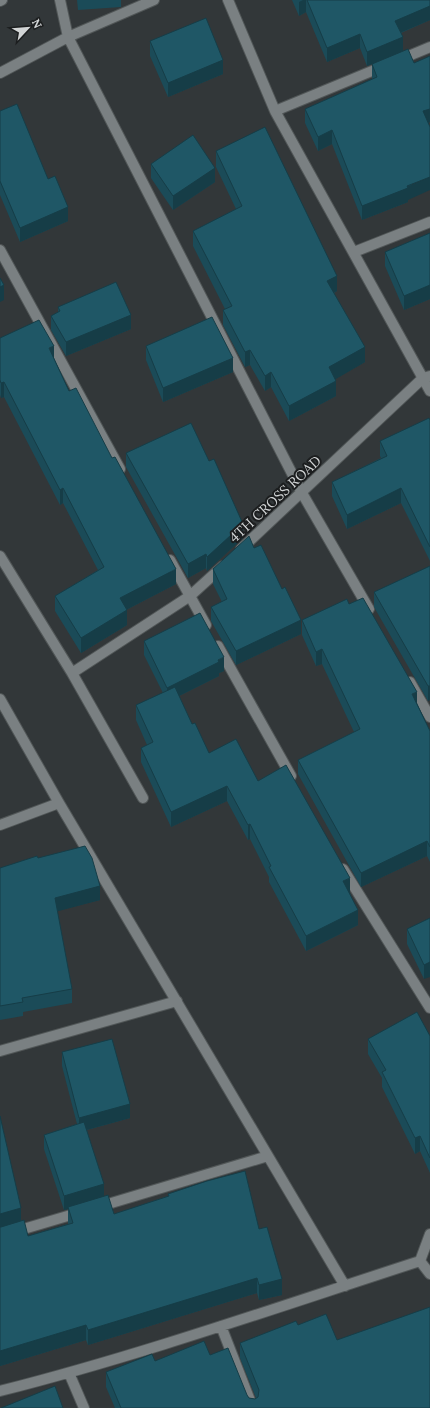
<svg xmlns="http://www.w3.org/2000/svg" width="430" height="1408" font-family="Lora,serif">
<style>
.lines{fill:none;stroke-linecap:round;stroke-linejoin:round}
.minor-casing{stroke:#515657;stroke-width:12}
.minor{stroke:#7a8082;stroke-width:10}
.wall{fill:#1b4b58}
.shaded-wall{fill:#163d47}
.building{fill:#1f5766;stroke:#163d47}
.labels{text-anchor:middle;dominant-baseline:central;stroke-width:4;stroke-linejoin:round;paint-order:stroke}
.street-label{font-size:14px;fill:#d2d5d6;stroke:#1c1e1f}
</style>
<rect width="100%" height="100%" fill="#323739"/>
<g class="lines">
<!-- minor casing -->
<g class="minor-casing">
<path id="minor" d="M60,0l8,37 234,456 67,116
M228,0l47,111 155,280
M0,1l2,-1
M399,60l31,-13
M0,73l68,-36 86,-37
M275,111l109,-45
M0,250l120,219
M354,252l76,-30
M241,549l182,-171 7,-2
M0,556l72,117 71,125
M170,560l36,65
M218,646l73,130
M72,673l118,-77 33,-30
M410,682l20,35
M0,699l59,104 286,483
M0,825l59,-22
M343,869l87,139
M0,1051l177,-50
M98,1207l170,-51
M0,1236l81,-24
M420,1261l10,-27
M221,1326l32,82
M69,1373l15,35
M0,1391c142,-36 281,-85 420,-130l10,13"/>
</g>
<!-- minor -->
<use href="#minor" class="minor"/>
</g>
<!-- wall -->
<path class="wall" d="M77,0h44v7l-43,3z
M292,0h138v20l-29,13 2,18 -36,15 -7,-18 -33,14 -21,-50 -7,4z
M150,41l73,33 -55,23 -18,-41z
M430,56v66l-2,1 -20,77v2l-46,18 -30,-76 -14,7 -13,-28v-14l67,-30v-15l42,-1z
M0,111l48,68 20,42 -48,21 -20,-47z
M216,151l121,140 -3,2 31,69 -30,17 1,17 -47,25 -18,-34 -6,4 -15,-26 -5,2 -22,-42v-15l2,-1 -32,-63v-15l43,-22 -20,-42z
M151,164l64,18 -42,28 -22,-32z
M430,233v66l-26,11 -19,-44v-14z
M58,307l73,22 -65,27 -15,-26v-14l7,-4z
M0,338l54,20 15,33 107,193 -50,26 1,15 -46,28 -26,-42v-15l43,-26 -35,-67 -3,2 -56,-108 -3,1 -1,-3z
M146,346l87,26 -70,30 -17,-42z
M430,420v141l-29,-58 -54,26 -15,-33v-14l49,-24 -1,-2v-15z
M126,453l117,85 -36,33 -1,-3 -18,10 -62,-111z
M254,548l47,86 -65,31 -25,-44v-14l11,-5 -9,-18v-15z
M430,566l-2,135 -54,-94v-15z
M349,604l68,99 13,28v131l-3,-6 -66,31 -63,-113v-14l56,-28 -32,-68 -6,2 -14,-31v-15z
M144,641l80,30 -5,2v3l-40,20 13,28 17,29 49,28 92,112 8,32 -52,26 -37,-69v-5l-19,-38 -2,1 -21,-39 -56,26 -30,-65v-14l6,-3 -11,-25v-15l27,-12 -19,-38z
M38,858l62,42 -43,11 15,78v14l-49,9v4l-23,4v-152z
M430,918l-6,61 -17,-35v-15z
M430,1036v137l-10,-22 -5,3 -33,-67v-9l-14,-24v-15z
M62,1052l68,66 -43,12 17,67 10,17 54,-18v-2l91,35 23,66 -23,5 -2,-7 -169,52 -2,-5 -86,26 21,-145 7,15 40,-12v-15l-4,1 -20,-61v-14l33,-11 -15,-58z
M298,1325l39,15 93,68h-315l-9,-21v-15l49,-11 55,-6 39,43 6,1 1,-1 -16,-40v-15z"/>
<!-- shaded-wall -->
<path class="shaded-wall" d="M303,0h3v12l-7,4v-14z
M430,6v14l-35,15v-14z
M360,34v14l-33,14v-14z
M403,37v14l-36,15v-14z
M223,60v14l-55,23v-14z
M430,109v13l-7,3v-14z
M332,130v14l-14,7v-14z
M215,168v14l-42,28v-14z
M430,177v13l-22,10v2l-46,18v-14z
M68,207v14l-48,21v-14z
M337,276v15l-10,5v-15z
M4,285v15l-4,2v-15z
M430,285v14l-26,11v-14z
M131,315v14l-65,27v-14z
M54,346v16l-5,-14z
M365,347v15l-36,21v-16z
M250,350v15l-5,2v-15z
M233,358v14l-70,30v-14z
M271,372v15l-6,4v-15z
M336,381v15l-47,25v-15z
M4,382v15l-3,1v-15z
M63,488v15l-3,2v-15z
M401,488v15l-54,26v-14z
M243,524v14l-36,33v-14z
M206,554v14l-18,10v-14z
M176,569v15l-56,29v-15z
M127,610v15l-46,28v-15z
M301,620v14l-65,31v-14z
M322,649v15l-6,2v-14z
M224,657v14l-5,2v3l-52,26v-14z
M428,686h2v14l-2,1z
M417,692v15l-5,-13z
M227,786v15l-56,26v-15z
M250,824v15l-2,1v-15z
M427,841v15l-66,31v-14z
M350,878v15l-7,3v-15z
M100,886v14l-45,12v-14z
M358,910v15l-52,26v-15z
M430,962v15l-6,2v-14z
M130,1104v14l-51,14v-14z
M420,1136v15l-5,3v-16z
M104,1184v14l-36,9v2l-4,1v-14z
M21,1208v15l-21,6v-15z
M257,1278v15l-169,52v-15z
M282,1279v16l-23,5v-15z
M86,1325v15l-86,26v-15z"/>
<!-- building -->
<path class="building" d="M307,0h123v6l-35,15 8,16 -36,15 -7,-18 -33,14z
M206,18l17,42 -55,23 -18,-42z
M408,49l6,14 16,-7v53l-7,2 7,16v50l-23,9 1,2 -46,18 -30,-76 -14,7 -13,-28 72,-32 -5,-13z
M17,104l31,75 7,-3 13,31 -48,21 -20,-47v-70z
M265,127l72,149 -10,5 38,66 -36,20 7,14 -47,25 -18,-34 -6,4 -15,-26 -5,2 -22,-42 9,-4 -39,-75 49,-25 -26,-55z
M193,135l22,33 -42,28 -22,-32z
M430,233v52l-26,11 -19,-44z
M0,278l4,7 -4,2z
M116,282l15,33 -65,27 -15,-26 9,-5 -2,-4z
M212,317l21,41 -70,30 -17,-42z
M39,320l15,26 -5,2 20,43 7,-3 36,70 3,-1 61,112 -56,29 7,12 -46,28 -26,-42 49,-29 -41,-79 -3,2 -56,-108 -3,1 -1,-3v-42z
M429,418l1,2v127l-29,-59 -54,27 -15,-33 55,-26 -7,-15z
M191,423l18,38 5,-2 29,65 -36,33 -1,-3 -18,10 -62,-111z
M249,536l5,12 7,-3 21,44 3,-2 16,33 -65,31 -25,-44 16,-8 -14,-30z
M430,566v120h-2l-54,-94z
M363,598l54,94 -5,2 18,37v116l-3,-6 -66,32 -63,-113 62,-31 -38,-80 -6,3 -14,-32 45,-21 2,5z
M200,613l24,44 -6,3 1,2 -52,26 -23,-47z
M175,687l17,37 3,-1 14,30 27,-14 22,42 28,-16 64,113 -7,3 15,29 -52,26 -37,-69 2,-1 -21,-42 -2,1 -21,-39 -56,26 -30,-64 12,-6 -17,-37z
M85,846l7,12 8,28 -45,12 17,91 -50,9 1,4 -23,4v-138l37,-12 1,2z
M430,918v44l-6,3 -17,-36z
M417,1012l13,24v122l-10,-22 -5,2 -33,-66 4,-2 -18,-31z
M112,1039l18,65 -51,14 -17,-66z
M0,1116l21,92 -21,6z
M84,1122l20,62 -40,12 -20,-61z
M245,1171l14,58 8,-2 15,52 -23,6 -2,-7 -169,52 -2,-5 -86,26v-124h1l23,-7 4,16 45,-13 -5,-16 40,-12 6,19 55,-18 -1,-2 39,-13z
M430,1307v101h-309l-15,-36 46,-18 3,7 49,-20 6,14 18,-7 19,47 2,3 6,1 3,-2 1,-7 -19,-47 56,-22 2,4 28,-11 11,26z
M55,1386l8,22h-62z"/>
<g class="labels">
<!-- street labels -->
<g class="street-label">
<text transform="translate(275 499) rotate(-43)">4TH CROSS ROAD</text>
</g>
</g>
<!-- north arrow -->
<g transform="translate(28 28) rotate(64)" stroke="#1c1e1f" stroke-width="3" paint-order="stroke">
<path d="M0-3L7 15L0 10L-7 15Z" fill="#d2d5d6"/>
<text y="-6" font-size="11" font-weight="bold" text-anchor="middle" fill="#d2d5d6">N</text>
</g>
</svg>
